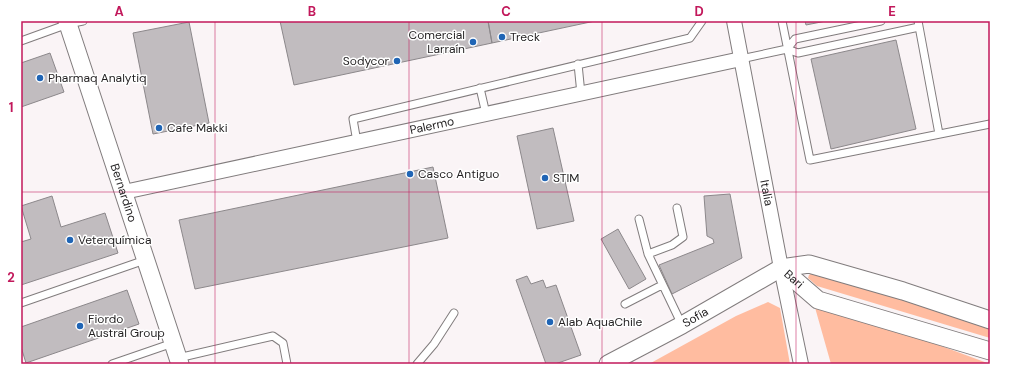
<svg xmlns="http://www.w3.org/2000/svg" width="1011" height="385" font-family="'DM Sans',sans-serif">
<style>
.green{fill:#ffbca0}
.building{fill:#c1bcbf;stroke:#8c888b}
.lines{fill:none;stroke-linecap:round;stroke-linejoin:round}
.service-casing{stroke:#817c7d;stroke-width:9}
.minor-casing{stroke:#817c7d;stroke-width:16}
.tertiary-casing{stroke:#817c7d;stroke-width:19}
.service{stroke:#fff;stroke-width:7}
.minor{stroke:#fff;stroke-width:14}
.tertiary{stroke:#fff;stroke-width:17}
.grid{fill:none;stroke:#c2185b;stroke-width:1;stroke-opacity:0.55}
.poi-dot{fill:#2065b5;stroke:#fff;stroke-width:1.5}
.labels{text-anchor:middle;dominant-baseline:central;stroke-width:3;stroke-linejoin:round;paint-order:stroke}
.poi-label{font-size:12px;fill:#211f20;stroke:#fff;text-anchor:start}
.street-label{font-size:12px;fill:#211f20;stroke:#fff}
.neatline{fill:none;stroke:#c2185b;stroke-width:1.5}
.grid-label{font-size:13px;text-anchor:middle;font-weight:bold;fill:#c2185b}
</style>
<rect width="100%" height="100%" fill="#faf4f6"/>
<!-- green -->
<path class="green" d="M814,272l176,48v18l-173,-52 -9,-8 1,-3z
M768,302l12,6 10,56h-141l87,-48z
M814,304l49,13 127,47h-159z"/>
<!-- building -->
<path class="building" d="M280,21h208l4,22 -198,42z
M488,21h107l-103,22z
M805,21h21l-20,4z
M189,22l20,101 -56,11 -20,-101z
M896,40l20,89 -85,20 -20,-90z
M50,53l14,39 -43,15v-44z
M553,128l21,93 -37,8 -20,-93z
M433,167l15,71 -253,51 -16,-69z
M730,194l12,64 -70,36 -13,-29 55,-22 -1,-4 -6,-3 -3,-40z
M52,196l9,31 44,-14 13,40 -97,32v-43l10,-3 -10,-33z
M618,229l28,50 -17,10 -28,-50z
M527,276l4,8 12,-4 3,8 10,-3 25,70 -26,9h-9l-30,-84z
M127,290l12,34 -113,39 -5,-16v-20z"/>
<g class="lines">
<!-- service casing -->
<g class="service-casing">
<path id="service" d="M782,21l28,139 180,-36
M918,21l21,113
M21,41l47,-17 15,-3
M787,49l8,-10 86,-18
M741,59l46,-10 11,4 121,-26
M578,64l3,30
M480,88l6,26
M357,142l-4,-23 337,-81 12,-17
M639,219l9,35 34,71
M648,254l24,-9 11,-8 -6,-29
M21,303l124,-43
M625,304l37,-19
M178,358l95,-22 10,7 4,21
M112,364l61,-21
M417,364l17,-20 20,-31"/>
</g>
<!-- minor casing -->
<g class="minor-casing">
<g id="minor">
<path id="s1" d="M734,21l47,247 20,96"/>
<path id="s2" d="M124,192l617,-133"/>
</g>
</g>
<!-- tertiary casing -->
<g class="tertiary-casing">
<g id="tertiary">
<path id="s3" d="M67,21l113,343"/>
<path id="s4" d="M781,268l37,32 172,51"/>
<path id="s5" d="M608,364l74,-39 99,-57 28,-4 94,27 87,29"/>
</g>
</g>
<!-- service -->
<use href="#service" class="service"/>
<!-- minor -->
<use href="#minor" class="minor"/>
<!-- tertiary -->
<use href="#tertiary" class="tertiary"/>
</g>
<!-- grid -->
<path class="grid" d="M215,21v343M409,21v343M602,21v343M796,21v343M21,192h969"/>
<!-- markers -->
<g class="poi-dot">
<circle cx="502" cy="37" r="4"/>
<circle cx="473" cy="42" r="4"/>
<circle cx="397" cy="61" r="4"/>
<circle cx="40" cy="78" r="4"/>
<circle cx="159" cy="128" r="4"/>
<circle cx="410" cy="174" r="4"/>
<circle cx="545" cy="178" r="4"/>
<circle cx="70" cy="240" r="4"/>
<circle cx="550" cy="322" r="4"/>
<circle cx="80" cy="326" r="4"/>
</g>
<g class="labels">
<!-- poi labels -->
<g class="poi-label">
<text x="465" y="35" text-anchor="end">Comercial<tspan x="465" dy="14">Larraín</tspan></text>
<text x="510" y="37">Treck</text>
<text x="389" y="61" text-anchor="end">Sodycor</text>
<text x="48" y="78">Pharmaq Analytiq</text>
<text x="167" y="128">Cafe Makki</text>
<text x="418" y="174">Casco Antiguo</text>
<text x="553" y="178">STIM</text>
<text x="78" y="240">Veterquímica</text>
<text x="88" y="319">Fiordo<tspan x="88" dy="14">Austral Group</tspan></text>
<text x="558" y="322">Alab AquaChile</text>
</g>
<!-- street labels -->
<g class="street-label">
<text stroke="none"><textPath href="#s2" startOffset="315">Palermo</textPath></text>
<text stroke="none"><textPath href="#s3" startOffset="181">Bernardino</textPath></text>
<text stroke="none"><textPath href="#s1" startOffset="175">Italia</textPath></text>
<text stroke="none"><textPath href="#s4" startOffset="17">Bari</textPath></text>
<text stroke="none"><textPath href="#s5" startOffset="99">Sofía</textPath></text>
</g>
</g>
<!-- border -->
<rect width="1011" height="385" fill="none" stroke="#ffffff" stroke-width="44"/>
<rect x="22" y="22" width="967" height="341" class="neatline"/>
<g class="grid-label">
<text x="119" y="16">A</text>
<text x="312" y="16">B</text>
<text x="506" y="16">C</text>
<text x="699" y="16">D</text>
<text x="892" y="16">E</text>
<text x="11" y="112">1</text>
<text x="11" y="282">2</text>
</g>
</svg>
